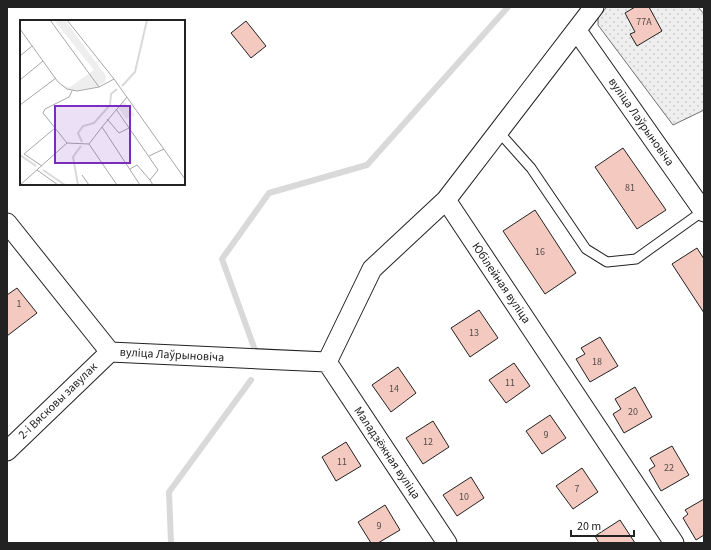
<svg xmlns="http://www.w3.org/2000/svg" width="711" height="550" font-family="'Source Sans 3',sans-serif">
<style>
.park{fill:url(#park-dots);stroke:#6f6f6f}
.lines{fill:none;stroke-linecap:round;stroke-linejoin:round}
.stream{stroke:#d9d9d9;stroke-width:6}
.building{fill:#f3c9c0;stroke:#222}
.service-casing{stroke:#222;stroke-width:11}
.minor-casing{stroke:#222;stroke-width:21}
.service{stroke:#fff;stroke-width:9}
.minor{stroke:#fff;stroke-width:19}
.labels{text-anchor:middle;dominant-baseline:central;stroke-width:3;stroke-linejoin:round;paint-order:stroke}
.number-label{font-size:10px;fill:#564c4a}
.street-label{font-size:12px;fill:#222;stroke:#fff}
.inset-river{fill:none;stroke:#d9d9d9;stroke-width:2}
.inset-road{fill:none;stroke:#a7a7a7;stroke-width:1}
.view{fill:#7b2cbf;fill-opacity:0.15;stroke:#7b2cbf;stroke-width:2}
.inset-edge{fill:none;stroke:#222;stroke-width:2}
</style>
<defs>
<pattern id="park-dots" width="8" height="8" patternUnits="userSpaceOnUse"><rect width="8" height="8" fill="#eee"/><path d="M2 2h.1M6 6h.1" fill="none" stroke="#ccc" stroke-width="1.8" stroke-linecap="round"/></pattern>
</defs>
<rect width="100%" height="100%" fill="#fff"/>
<!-- park -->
<path class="park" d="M607,7h91l6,7v96l-31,15 -75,-100v-8z"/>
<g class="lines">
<!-- stream -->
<path class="stream" d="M255,350l-33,-91 47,-66 98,-28 141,-158
M171,543l-2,-51 82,-112"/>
</g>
<!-- building -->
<path class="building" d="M635,7h14l13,24 -25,15 -7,-12 5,-2 -10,-19z
M246,21l20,25 -15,12 -20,-25z
M623,148l43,62 -29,19 -42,-62z
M535,210l41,63 -31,21 -42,-63z
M697,248l7,11v54l-32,-49z
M17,288l20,25 -30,23v-41z
M479,310l19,28 -28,19 -19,-29z
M600,337l18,29 -28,16 -14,-23 9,-5 -4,-6z
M514,363l16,23 -24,17 -17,-23z
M398,367l18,26 -25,19 -19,-27z
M635,387l17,30 -28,16 -11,-19 8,-5 -6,-10z
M550,415l16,23 -24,16 -16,-23z
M433,421l16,26 -26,17 -17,-26z
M346,442l15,24 -25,15 -14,-24z
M672,446l17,29 -28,16 -12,-21 6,-4 -5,-8z
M582,468l16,24 -25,17 -17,-23z
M471,477l13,21 -27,18 -14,-21z
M704,499v36l-8,5 -13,-22 5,-4 -3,-4z
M385,505l15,25 -22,13h-7l-13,-21z
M620,520l15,23h-36l-4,-7z"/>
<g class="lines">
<!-- service casing -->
<g class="service-casing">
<path id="service" d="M498,131l33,37 55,81 21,13 29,-3 67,-48"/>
</g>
<!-- minor casing -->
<g class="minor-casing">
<path id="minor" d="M594,7l-148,193 228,343
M577,31l127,181
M7,223l103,129 217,10
M327,362l120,181
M327,362l45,-93 74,-69
M7,451l103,-99"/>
</g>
<!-- service -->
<use href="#service" class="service"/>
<!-- minor -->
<use href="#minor" class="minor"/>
</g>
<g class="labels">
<!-- number labels -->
<g class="number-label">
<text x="644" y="22">77А</text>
<text x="630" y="188">81</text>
<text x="540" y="252">16</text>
<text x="19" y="304">1</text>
<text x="474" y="333">13</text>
<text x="597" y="362">18</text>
<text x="510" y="383">11</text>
<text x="394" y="389">14</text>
<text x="633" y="412">20</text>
<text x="546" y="435">9</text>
<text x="428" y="442">12</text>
<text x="342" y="462">11</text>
<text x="669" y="468">22</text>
<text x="577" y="489">7</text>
<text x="464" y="497">10</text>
<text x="379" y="526">9</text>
</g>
<!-- street labels -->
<g class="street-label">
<text transform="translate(641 122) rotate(55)">вуліца Лаўрыновіча</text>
<text transform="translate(501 283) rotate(56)">Юбілейная вуліца</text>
<text transform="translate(172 355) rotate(3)">вуліца Лаўрыновіча</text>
<text transform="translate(58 401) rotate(-44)">2-і Вясковы завулак</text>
<text transform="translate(387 453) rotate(56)">Маладзёжная вуліца</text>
</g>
</g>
<!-- overview -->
<g transform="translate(20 20)">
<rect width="165" height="165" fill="#fff"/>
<path d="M34,0h11l41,56 -1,6 -9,5 -23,4 -11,-5 8,1 24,-17z" fill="#eee"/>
<path d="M104,81l11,14 -9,4 -8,-11z" fill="#eee"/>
<path class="inset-river" d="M102,66l13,-14 12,-52M62,122l-4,-9 5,-7 11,-3 16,-18 1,-11 6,-5M0,135l16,11M23,150l22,15M58,165l-5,-28 8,-11"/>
<path class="inset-road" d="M30,0l49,67M47,0l47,59 71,100M0,9l38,53 9,7 10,2 22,-4 15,-8M0,36l12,-10M0,60l23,-19M52,71l-3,6 -24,12 -2,4 24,30 22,1M107,77l-25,30 38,58M0,85l36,-27M96,89l42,61 -8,10 3,5M87,99l12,14 10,-5M69,124l28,41M69,124l13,-17M129,136l15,-7M22,146l-18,-12 31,-26M110,149l7,-4 13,15M17,150l21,15M62,155l7,10M0,165l47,-42"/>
<path class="view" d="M35,86h75v57h-75z"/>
<rect width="165" height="165" class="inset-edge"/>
</g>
<!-- border -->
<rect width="711" height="550" fill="none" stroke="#222222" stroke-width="16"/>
<!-- scale -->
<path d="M571 530v6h63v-6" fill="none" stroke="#222222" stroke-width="2"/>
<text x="577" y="530" font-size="12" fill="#222222" stroke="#ffffff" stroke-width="3" paint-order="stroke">20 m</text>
</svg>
